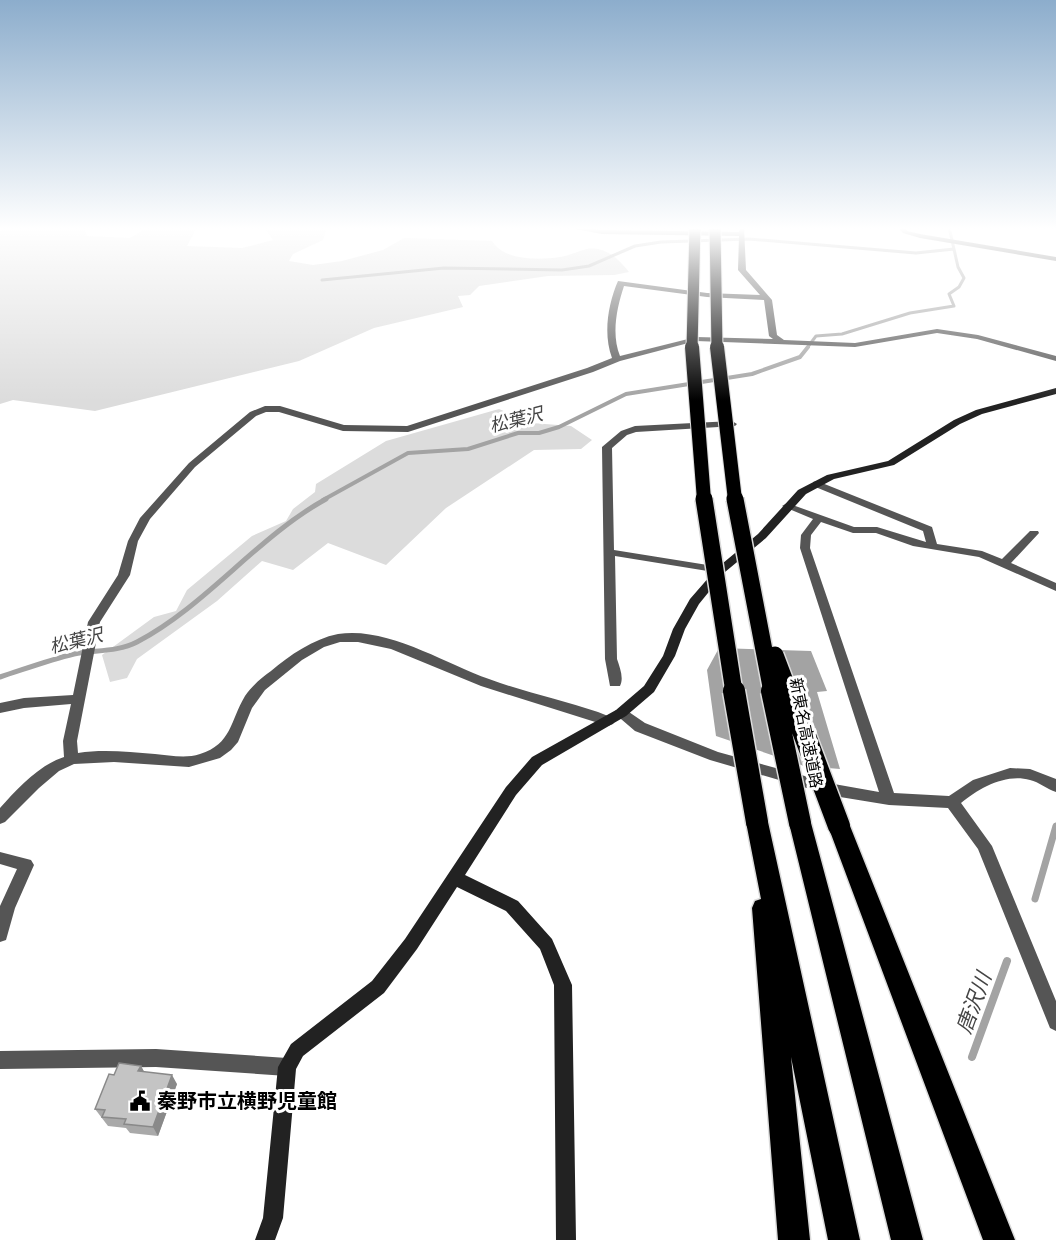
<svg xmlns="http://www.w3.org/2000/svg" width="1056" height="1240" font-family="'Fira Sans','Noto Sans JP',sans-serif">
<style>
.green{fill:#dcdcdc}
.water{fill:#a3a3a3}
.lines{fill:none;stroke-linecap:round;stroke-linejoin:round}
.stream-far4{stroke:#a3a3a3;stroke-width:3}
.stream-far3{stroke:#a3a3a3;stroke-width:4}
.stream-far2{stroke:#a3a3a3;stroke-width:5}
.stream-far1{stroke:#a3a3a3;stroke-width:7}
.stream{stroke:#a3a3a3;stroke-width:8}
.highway-casing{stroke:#dbdbdb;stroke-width:3}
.street{fill:#555;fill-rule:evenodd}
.secondary{fill:#222;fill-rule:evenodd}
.highway{fill:#000;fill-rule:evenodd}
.highway-bridge-far3-casing{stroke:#dbdbdb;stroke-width:13;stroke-linecap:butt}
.highway-bridge-far2-casing{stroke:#dbdbdb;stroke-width:16;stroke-linecap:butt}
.highway-bridge-far1-casing{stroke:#dbdbdb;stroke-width:20;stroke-linecap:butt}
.highway-bridge-casing{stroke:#dbdbdb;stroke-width:25;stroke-linecap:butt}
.highway-bridge-far3{stroke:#000;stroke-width:11}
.highway-bridge-far2{stroke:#000;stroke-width:14}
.highway-bridge-far1{stroke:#000;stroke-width:17}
.highway-bridge{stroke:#000;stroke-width:22}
.wall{fill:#a9a9a9}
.shaded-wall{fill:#898989}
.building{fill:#c4c4c4;stroke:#898989;stroke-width:1.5}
.labels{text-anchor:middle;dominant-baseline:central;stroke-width:6;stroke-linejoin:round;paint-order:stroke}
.street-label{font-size:16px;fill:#000;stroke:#fff}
.water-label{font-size:18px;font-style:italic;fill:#444;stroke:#fff}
.near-poi-label{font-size:20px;font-weight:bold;fill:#000;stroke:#fff;text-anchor:start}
.near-water-label{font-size:21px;font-style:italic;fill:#444;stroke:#fff}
</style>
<rect width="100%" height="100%" fill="#fff"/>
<!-- green -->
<path class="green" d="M29,227l56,3 2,6 43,2 18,-11h49l-10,19 55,2 31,-8 -9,-13h63l-4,13 -30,14 -4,7 24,4 29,-4 41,-11 21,-12 88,3c12,20 47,19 68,16 9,-1 18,-6 27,-8 18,-3 32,10 42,23l-15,3 -66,1 -69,10 -9,9 -12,1 5,11 -89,21 -75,33 -204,50 -82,-11 -13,4v-173z
M499,409l33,14 39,3 21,14 -11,9 -47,1 -88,58 -60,57 -58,-22 -35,27 -31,-9 -45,40 -80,58 -10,19 -17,4 -8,-27 52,-38 22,-6 11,-21 65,-54 34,-15 7,-12 22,-17 1,-8 70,-43z"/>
<!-- water -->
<path class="water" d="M719,648l92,3 16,40 -10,1 23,77 -36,-3 -88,-30 -9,-66z"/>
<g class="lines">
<!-- stream-far4 -->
<path class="stream-far4" d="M322,280l122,-12 118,2 27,-4 46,-20 26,-4 88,-3 167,14 38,-4
M807,348l9,-12 26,-2 68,-21 44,-7 -5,-12 10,-7 5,-9 -6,-11 -9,-40"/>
<!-- stream-far3 -->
<path class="stream-far3" d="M323,500l85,-47 60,-4 50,-16h21l20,-6 67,-33 126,-20 48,-17 8,-10"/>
<!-- stream-far2 -->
<path class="stream-far2" d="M0,677c25,-8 49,-17 74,-23 21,-4 44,-2 63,-12 70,-37 120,-105 189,-143"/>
<!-- stream-far1 -->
<path class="stream-far1" d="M1035,899l21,-73"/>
<!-- stream -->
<path class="stream" d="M972,1057l35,-96"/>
<!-- highway casing -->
<g class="highway-casing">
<path id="highway" d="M757,813l8,3 3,6 92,418h-32l-37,-183 19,183h-32l-26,-332 3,-7 6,-2 -15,-77 3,-6z
M800,814l8,3 3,6 112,417h-32l-102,-417 3,-6z
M839,817l8,3 3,6 165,414h-32l-155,-414 3,-6z"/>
</g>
<!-- street -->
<path class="street" d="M565,227l37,3 137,2 1,-5h4l2,43 26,30 5,35 7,5 71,3 82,-14 41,6 78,21v5l-79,-22 -40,-6 -82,14 -159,-6 -76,20 -27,11 -185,60 -65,-1 -64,-19h-13l-10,4 -61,51 -45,52 -12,22 -8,34 -30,47 -23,119 1,12c25,-4 51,-1 77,1 14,1 30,5 45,0 32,-10 30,-33 45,-58 7,-10 16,-18 26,-25 19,-16 42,-32 67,-37 49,-8 106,29 151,45 35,13 73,21 109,33l15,6 2,3 -2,3 -5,2 -127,-40 -90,-37 -33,-7h-18l-16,5 -22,13 -37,30 -13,18 -14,34 -7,8 -11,8 -31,9 -75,-5 -40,2 -15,7 -20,17 -34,34 -5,2v-16c17,-19 39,-43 64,-51l-1,-16 8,-37 -47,4 -24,5v-10l24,-5 49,-3 15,-73 30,-47 10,-34 12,-23 49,-55 61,-51 15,-6h15l64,19 63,1 180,-58 25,-10c-9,-24 -4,-54 6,-77l89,12 53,2 -22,-25 1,-34 -137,-2zM624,286l83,11 57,3 5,36 4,3 -77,-2 -76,19c-9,-22 -3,-49 4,-70z
M898,227h6l3,4 13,3 136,23v4l-136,-23 -17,-5z
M732,421l5,3 -2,2 -99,6 -9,3 -15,13 2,102 106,17 6,3 -6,3 -105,-17 2,103c3,9 7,19 3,27h-10l-5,-27 -3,-212 19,-16 14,-5z
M817,481l115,46 5,17 45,7 20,8 28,-28h8l1,2 -28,30 45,20v8l-77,-34 -66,-11 -37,-13h-23l-32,-11 -10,13 -1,13 84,245 55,3 24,-16 37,-12 20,1 26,10v13c-9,-3 -17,-10 -26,-12 -24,-7 -51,8 -69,23l31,43 64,155v30l-6,-3 -72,-179 -30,-41 -59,-3 -55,-9 -124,-36 -75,-29 -21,-18 2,-3h10l19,13 73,29 116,32 45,8 -79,-244 1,-13 12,-16 -31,-13 5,-3 67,24h23l49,15 -3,-11 -110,-45v-4z
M0,852l31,8 3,5 -19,43 -9,32 -6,2v-36l17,-37 -17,-5z
M156,1049l131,9 6,3 3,6 -3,6 -6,3 -131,-9 -156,2v-18z"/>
<!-- secondary -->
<path class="secondary" d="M1056,388v6l-74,20 -22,10 -66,41 -60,14 -28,15 -40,44 -41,34 -26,32 -14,25 -10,27 -21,36 -28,24 -84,49 -26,30 -51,80 53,26 34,38 20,46 4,255h-20l-2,-255 -14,-36 -34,-38 -49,-24 -40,62 -33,44 -81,63 -7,13 -13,149 -8,22h-20l8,-22 15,-151 13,-23 81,-63 33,-42 101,-152 26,-30 84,-47 28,-24 19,-30 10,-27 17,-30 27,-31 41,-34 40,-44 29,-15 61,-14 66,-41 22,-10z"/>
<!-- highway -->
<use href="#highway" class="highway"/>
<!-- highway-bridge-far3 casing -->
<g class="highway-bridge-far3-casing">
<path id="highway-bridge-far3" d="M715,227l2,121
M692,348l3,-121"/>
</g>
<!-- highway-bridge-far2 casing -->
<g class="highway-bridge-far2-casing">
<path id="highway-bridge-far2" d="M692,347l12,153
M717,347l18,153"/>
</g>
<!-- highway-bridge-far1 casing -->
<g class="highway-bridge-far1-casing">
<path id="highway-bridge-far1" d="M704,499l30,193
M735,499l37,193
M775,655l14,37"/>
</g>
<!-- highway-bridge casing -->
<g class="highway-bridge-casing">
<path id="highway-bridge" d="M734,691l23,131
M772,691l28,132
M788,691l51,135"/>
</g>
<!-- highway-bridge-far3 -->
<use href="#highway-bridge-far3" class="highway-bridge-far3"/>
<!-- highway-bridge-far2 -->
<use href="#highway-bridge-far2" class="highway-bridge-far2"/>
<!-- highway-bridge-far1 -->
<use href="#highway-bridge-far1" class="highway-bridge-far1"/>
<!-- highway-bridge -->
<use href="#highway-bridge" class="highway-bridge"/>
</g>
<!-- wall -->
<path class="wall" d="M141,1066l3,6 33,12 -19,52 -28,-3 -4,-5 -18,-2 -13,-17z"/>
<!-- shaded-wall -->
<path class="shaded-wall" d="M141,1066l5,9 -8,-4z
M172,1075l5,9 -19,52 -5,-9z"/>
<!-- building -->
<path class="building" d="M119,1063l22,3 -3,5 34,4 -19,52 -29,-3 2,-5 -24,-2 3,-7 -10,-1 14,-35 5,1z"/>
<!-- sky -->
<linearGradient id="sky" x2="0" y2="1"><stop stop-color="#8cadcc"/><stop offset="0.57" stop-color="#fff"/><stop offset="1" stop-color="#fff" stop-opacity="0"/></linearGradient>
<rect width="1056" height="401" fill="url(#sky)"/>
<!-- icons -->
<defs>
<g id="civic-bare" transform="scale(1.62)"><path d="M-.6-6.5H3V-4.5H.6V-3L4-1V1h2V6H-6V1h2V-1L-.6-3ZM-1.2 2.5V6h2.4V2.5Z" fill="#000" stroke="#fff" stroke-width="2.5" paint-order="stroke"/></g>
</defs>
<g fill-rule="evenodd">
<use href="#civic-bare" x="140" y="1101"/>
</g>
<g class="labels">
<!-- street labels -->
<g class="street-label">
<text transform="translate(806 733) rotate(79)">新東名高速道路</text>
</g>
<!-- water labels -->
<g class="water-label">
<text transform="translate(516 420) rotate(-14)">松葉沢</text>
<text transform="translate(76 641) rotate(-14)">松葉沢</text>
</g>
<!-- near-poi labels -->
<g class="near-poi-label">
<text x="157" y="1101">秦野市立横野児童館</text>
</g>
<!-- near-water labels -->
<g class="near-water-label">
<text transform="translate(974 1003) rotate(-70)">唐沢川</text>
</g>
</g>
</svg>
